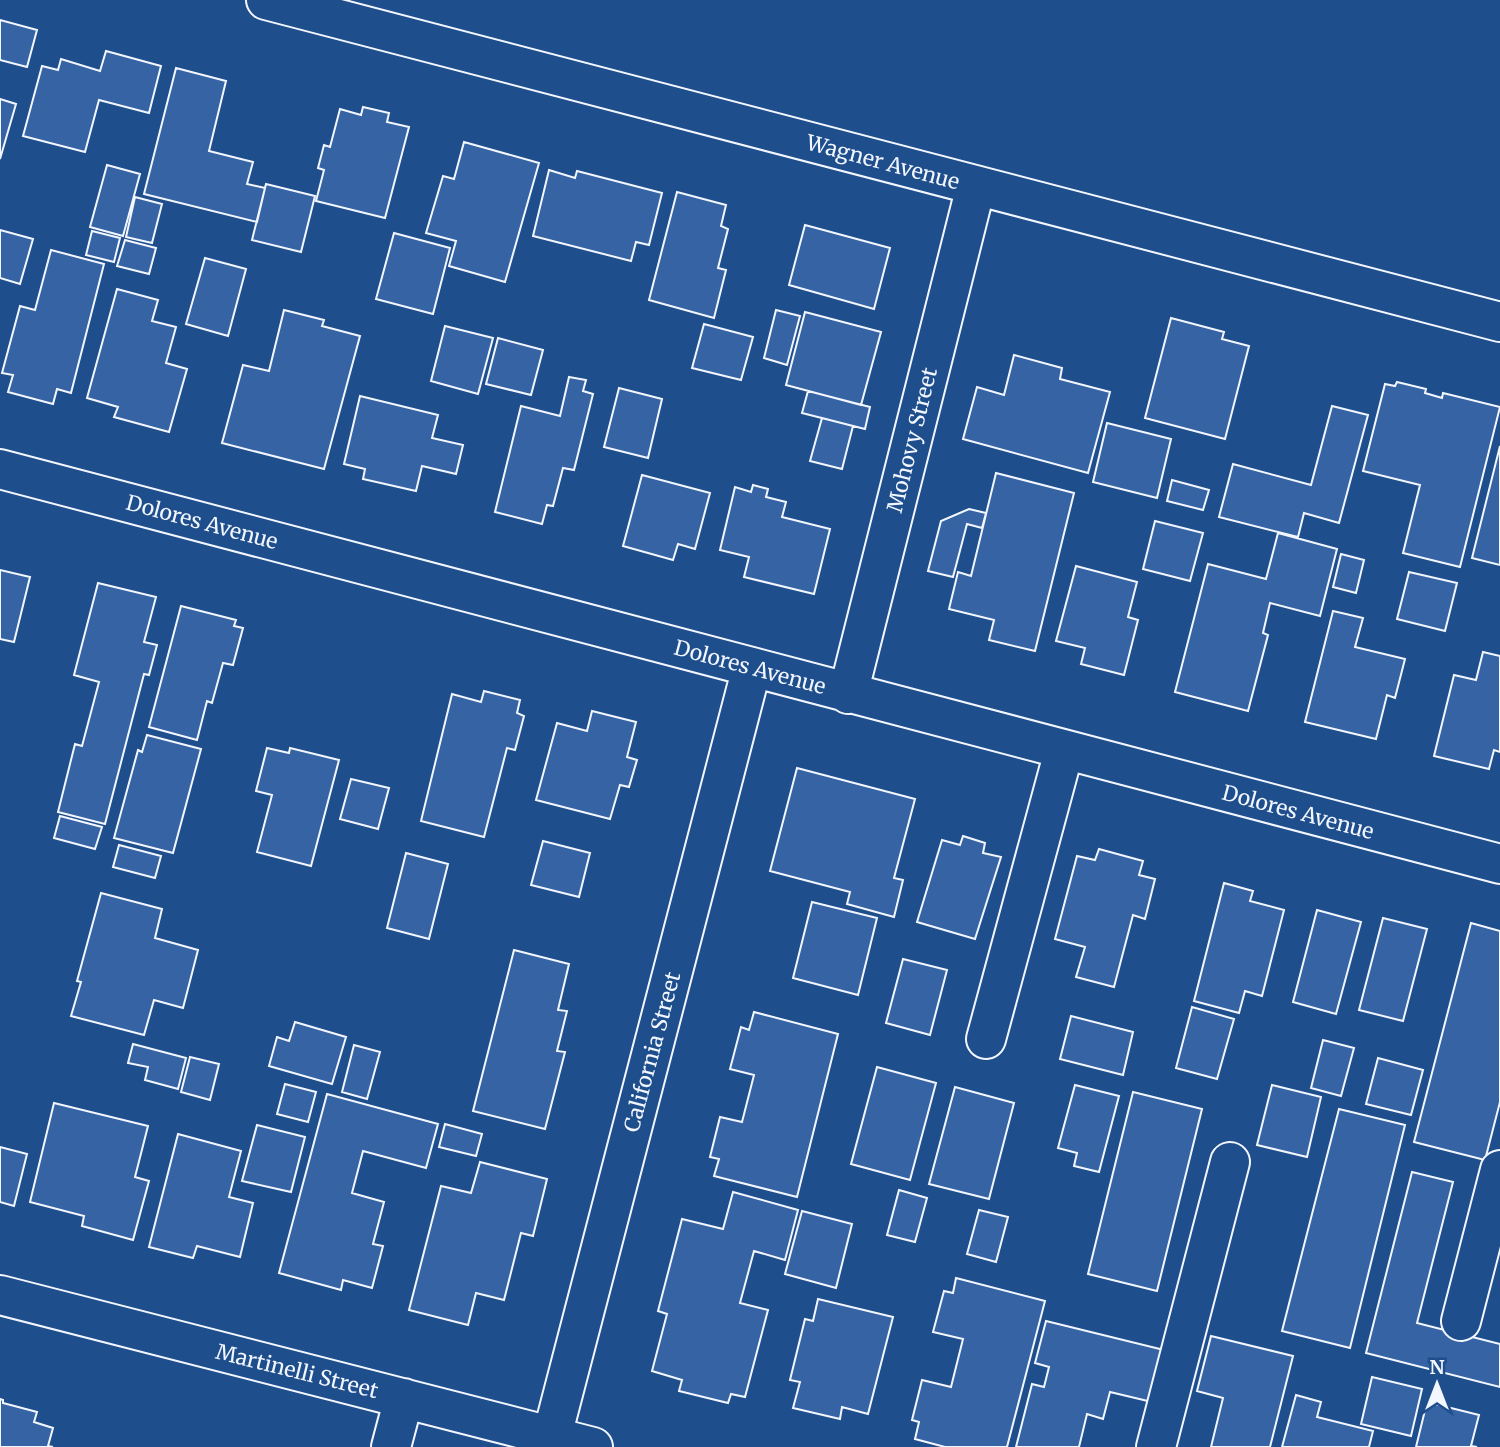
<svg xmlns="http://www.w3.org/2000/svg" width="1500" height="1447" font-family="Merriweather,serif">
<style>
.building{fill:#3563a3;stroke:#f2f6ff;stroke-width:2}
.lines{fill:none;stroke-linecap:round;stroke-linejoin:round}
.minor-casing{stroke:#f2f6ff;stroke-width:42}
.minor{stroke:#1f4e8c;stroke-width:38}
.labels{text-anchor:middle;dominant-baseline:central;stroke-width:5;stroke-linejoin:round;paint-order:stroke}
.street-label{font-size:21px;fill:#f2f6ff;stroke:#1f4e8c}
</style>
<rect width="100%" height="100%" fill="#1f4e8c"/>
<!-- building -->
<path class="building" d="M0,20l37,10 -10,37 -27,-7z
M106,51l55,15 -12,47 -50,-13 -14,52 -62,-16 19,-70 16,4 3,-11 39,12z
M176,68l50,13 -17,70 44,11 -6,22 18,4 -8,34 -113,-28z
M0,99l16,5 -16,55z
M363,107l26,6 -2,9 22,5 -24,91 -69,-17 8,-31 -6,-2 6,-23 6,2 10,-38 21,6z
M464,142l75,21 -34,119 -56,-16 7,-25 -30,-8 17,-57 11,3z
M107,165l33,9 -17,62 -33,-9z
M549,170l26,8 2,-7 85,22 -13,52 -13,-3 -5,19 -98,-25z
M266,184l49,12 -14,56 -49,-12z
M677,192l49,13 -5,21 7,3 -10,39 8,2 -12,48 -65,-18z
M135,197l27,7 -10,39 -26,-6z
M805,225l85,23 -16,61 -85,-24z
M0,230l33,9 -13,45 -20,-6z
M92,231l28,7 -6,24 -28,-7z
M394,233l56,15 -17,66 -57,-15z
M125,240l31,8 -7,26 -32,-8z
M51,250l53,14 -33,129 -14,-4 -4,15 -45,-12 5,-17 -11,-2 18,-67 15,4z
M205,258l41,11 -18,67 -42,-12z
M117,289l41,11 -6,21 24,6 -10,36 21,6 -18,63 -55,-15 4,-10 -31,-9z
M284,310l40,10 -2,6 38,10 -36,133 -102,-26 21,-78 26,6z
M776,310l24,6 -13,49 -23,-7z
M805,312l76,20 -20,73 -75,-20z
M1171,318l53,14 -2,7 27,7 -24,93 -80,-21z
M704,324l49,13 -12,43 -49,-12z
M445,326l48,12 -15,56 -47,-13z
M498,338l45,12 -12,45 -45,-11z
M1014,355l48,13 -2,11 50,13 -22,81 -125,-34 14,-52 27,8z
M569,377l17,3 -3,11 10,3 -19,76 -11,-2 -10,38 -6,-1 -5,19 -47,-12 26,-106 39,10z
M1397,382l29,7 -1,4 17,5 1,-5 57,14 -40,160 -57,-14 17,-68 -57,-14 22,-87 10,2z
M619,388l43,11 -14,59 -44,-11z
M808,391l62,16 -5,22 -63,-16z
M360,396l78,19 -6,23 31,7 -7,29 -34,-8 -6,25 -53,-12 2,-10 -21,-5z
M1332,406l36,9 -29,108 -35,-10 -6,24 -79,-20 14,-53 78,21z
M822,418l31,8 -11,43 -32,-8z
M1107,423l64,16 -14,59 -64,-16z
M1500,446v119l-28,-7z
M996,473l78,20 -39,158 -46,-11 5,-20 -45,-11 9,-37 13,4z
M642,475l68,18 -15,56 -17,-5 -5,16 -50,-14z
M1172,480l37,10 -6,20 -36,-9z
M753,485l15,4 -2,8 20,5 -4,15 48,12 -16,65 -70,-17 5,-20 -29,-7 15,-63 16,5z
M969,509l17,4 -4,15 -15,-4 -14,53 -25,-6 13,-50z
M1155,521l48,12 -13,48 -47,-12z
M1278,533l59,16 -17,67 -50,-13 -7,30 5,2 -20,76 -73,-19 33,-128 58,15z
M1341,554l23,6 -8,33 -23,-6z
M1076,566l61,16 -9,35 10,3 -14,55 -43,-11 4,-16 -29,-7z
M0,570l30,7 -16,65 -14,-3z
M1409,572l48,11 -12,48 -48,-12z
M98,583l58,14 -12,45 13,3 -8,30 -5,-1 -39,150 -47,-12 17,-68 7,2 17,-64 -25,-7z
M181,606l55,14 -2,6 9,2 -10,37 -10,-2 -11,40 -5,-2 -10,39 -48,-13z
M1333,611l30,7 -8,29 50,12 -10,39 -8,-3 -11,44 -71,-17z
M1483,652l17,4v96l-6,-2 -5,19 -55,-13 20,-81 22,5z
M484,691l36,9 -3,13 7,3 -9,34 -8,-2 -23,89 -63,-16 31,-127 29,8z
M592,711l44,11 -9,35 10,3 -8,27 -9,-2 -10,34 -74,-19 21,-77 30,8z
M147,735l54,14 -28,104 -59,-15 24,-88 4,2z
M267,748l22,5 1,-5 49,12 -28,106 -54,-14 15,-57 -16,-4z
M797,768l118,31 -21,79 9,2 -9,37 -47,-13 3,-12 -80,-21z
M351,779l38,9 -11,41 -38,-10z
M60,816l42,11 -7,22 -41,-11z
M963,836l22,7 -2,10 18,4 -26,82 -58,-17 25,-82 18,5z
M543,841l47,12 -11,44 -48,-12z
M119,845l42,11 -6,22 -42,-11z
M1099,849l44,12 -4,14 16,4 -10,40 -12,-4 -19,72 -38,-10 9,-30 -30,-8 22,-83 18,4z
M406,853l42,11 -19,75 -42,-11z
M1224,883l29,8 -3,10 34,9 -22,86 -17,-5 -6,22 -45,-12z
M101,893l61,16 -7,29 43,12 -15,58 -29,-8 -10,35 -73,-19 10,-34 -4,-1z
M812,902l65,16 -19,77 -65,-17z
M1317,910l44,12 -25,92 -43,-12z
M1383,918l44,11 -24,92 -44,-11z
M1471,923l29,8v171l-15,58 -71,-18z
M514,950l55,14 -11,46 9,1 -10,40 8,1 -20,77 -72,-18z
M903,959l44,11 -17,65 -44,-12z
M1192,1007l42,12 -17,60 -41,-11z
M754,1012l84,22 -41,163 -83,-21 5,-17 -9,-2 10,-40 22,5 12,-47 -24,-6 11,-42 8,3z
M1071,1016l62,16 -10,43 -63,-16z
M295,1022l51,15 -14,47 -63,-18 8,-29 12,4z
M1323,1040l31,8 -13,48 -30,-8z
M133,1044l53,14 -8,31 -33,-9 3,-13 -20,-4z
M354,1045l26,7 -13,47 -25,-7z
M190,1057l29,7 -9,36 -29,-8z
M1378,1058l45,12 -12,45 -45,-11z
M877,1067l59,16 -26,97 -59,-16z
M285,1084l31,8 -8,30 -31,-8z
M1075,1085l44,11 -20,76 -25,-6 3,-13 -19,-5z
M1272,1085l49,12 -14,60 -50,-12z
M955,1087l59,16 -25,96 -60,-15z
M1133,1092l69,17 -45,182 -69,-17z
M327,1094l111,30 -12,44 -63,-17 -11,42 32,9 -11,42 10,2 -11,42 -29,-8 -2,10 -62,-17z
M54,1103l94,23 -13,51 14,4 -16,59 -51,-14 2,-10 -54,-14z
M1339,1109l66,16 -55,223 -68,-17z
M445,1124l37,10 -6,22 -37,-9z
M257,1125l48,12 -14,55 -49,-11z
M178,1134l63,17 -12,46 24,6 -13,54 -43,-11 -4,12 -44,-11z
M0,1147l27,7 -13,52 -14,-4z
M480,1162l67,17 -14,57 -12,-3 -17,67 -28,-7 -8,32 -59,-15 32,-124 30,7z
M1412,1172l41,10 -36,141 83,21v43l-134,-34z
M899,1190l28,8 -12,44 -28,-7z
M733,1192l65,18 -13,50 -31,-9 -14,52 28,7 -23,87 -14,-3 -3,9 -49,-12 3,-11 -30,-9 15,-57 -9,-3 24,-92 41,10z
M979,1210l29,7 -12,45 -29,-8z
M802,1211l50,13 -16,64 -51,-14z
M956,1278l89,23 -38,146h-62l-30,-8 4,-17 -7,-2 10,-40 29,7 12,-48 -30,-7 11,-41 9,2z
M818,1299l75,18 -25,97 -26,-7 -2,12 -47,-11 7,-26 -10,-2 15,-61 8,2z
M1046,1321l118,29 -12,52 -42,-10 -7,27 -16,-5 -8,33h-63l16,-63 12,3 5,-20 -14,-4z
M1211,1336l82,20 -23,91h-59l12,-49 -26,-7z
M1372,1377l50,12 -11,47 -50,-12z
M1296,1395l25,7 -4,15 56,14 -4,16h-87z
M0,1399l3,1v3l34,9 -3,10 19,6 -5,18 5,1h-53z
M1427,1402l52,13 -8,31 6,1h-61z"/>
<g class="lines">
<!-- minor casing -->
<g class="minor-casing">
<path id="minor" d="M266,0l1234,322
M0,469l1500,395
M848,694l128,-508
M986,1039l78,-288
M0,1295l593,152
M1461,1321l39,-151
M552,1436l200,-769
M391,1447l13,-49
M1156,1447l74,-285"/>
</g>
<!-- minor -->
<use href="#minor" class="minor"/>
</g>
<g class="labels">
<!-- street labels -->
<g class="street-label">
<text transform="translate(883 162) rotate(15)">Wagner Avenue</text>
<text transform="translate(912 440) rotate(-76)">Mohovy Street</text>
<text transform="translate(202 522) rotate(15)">Dolores Avenue</text>
<text transform="translate(750 667) rotate(15)">Dolores Avenue</text>
<text transform="translate(1298 812) rotate(15)">Dolores Avenue</text>
<text transform="translate(652 1052) rotate(-75)">California Street</text>
<text transform="translate(297 1371) rotate(14)">Martinelli Street</text>
</g>
</g>
<!-- north arrow -->
<g transform="translate(1437 1384)" stroke="#1f4e8c" stroke-width="5" paint-order="stroke">
<path d="M0-5L12 26L0 18L-12 26Z" fill="#f2f6ff"/>
<text y="-10" font-size="19" font-weight="bold" text-anchor="middle" fill="#f2f6ff">N</text>
</g>
</svg>
